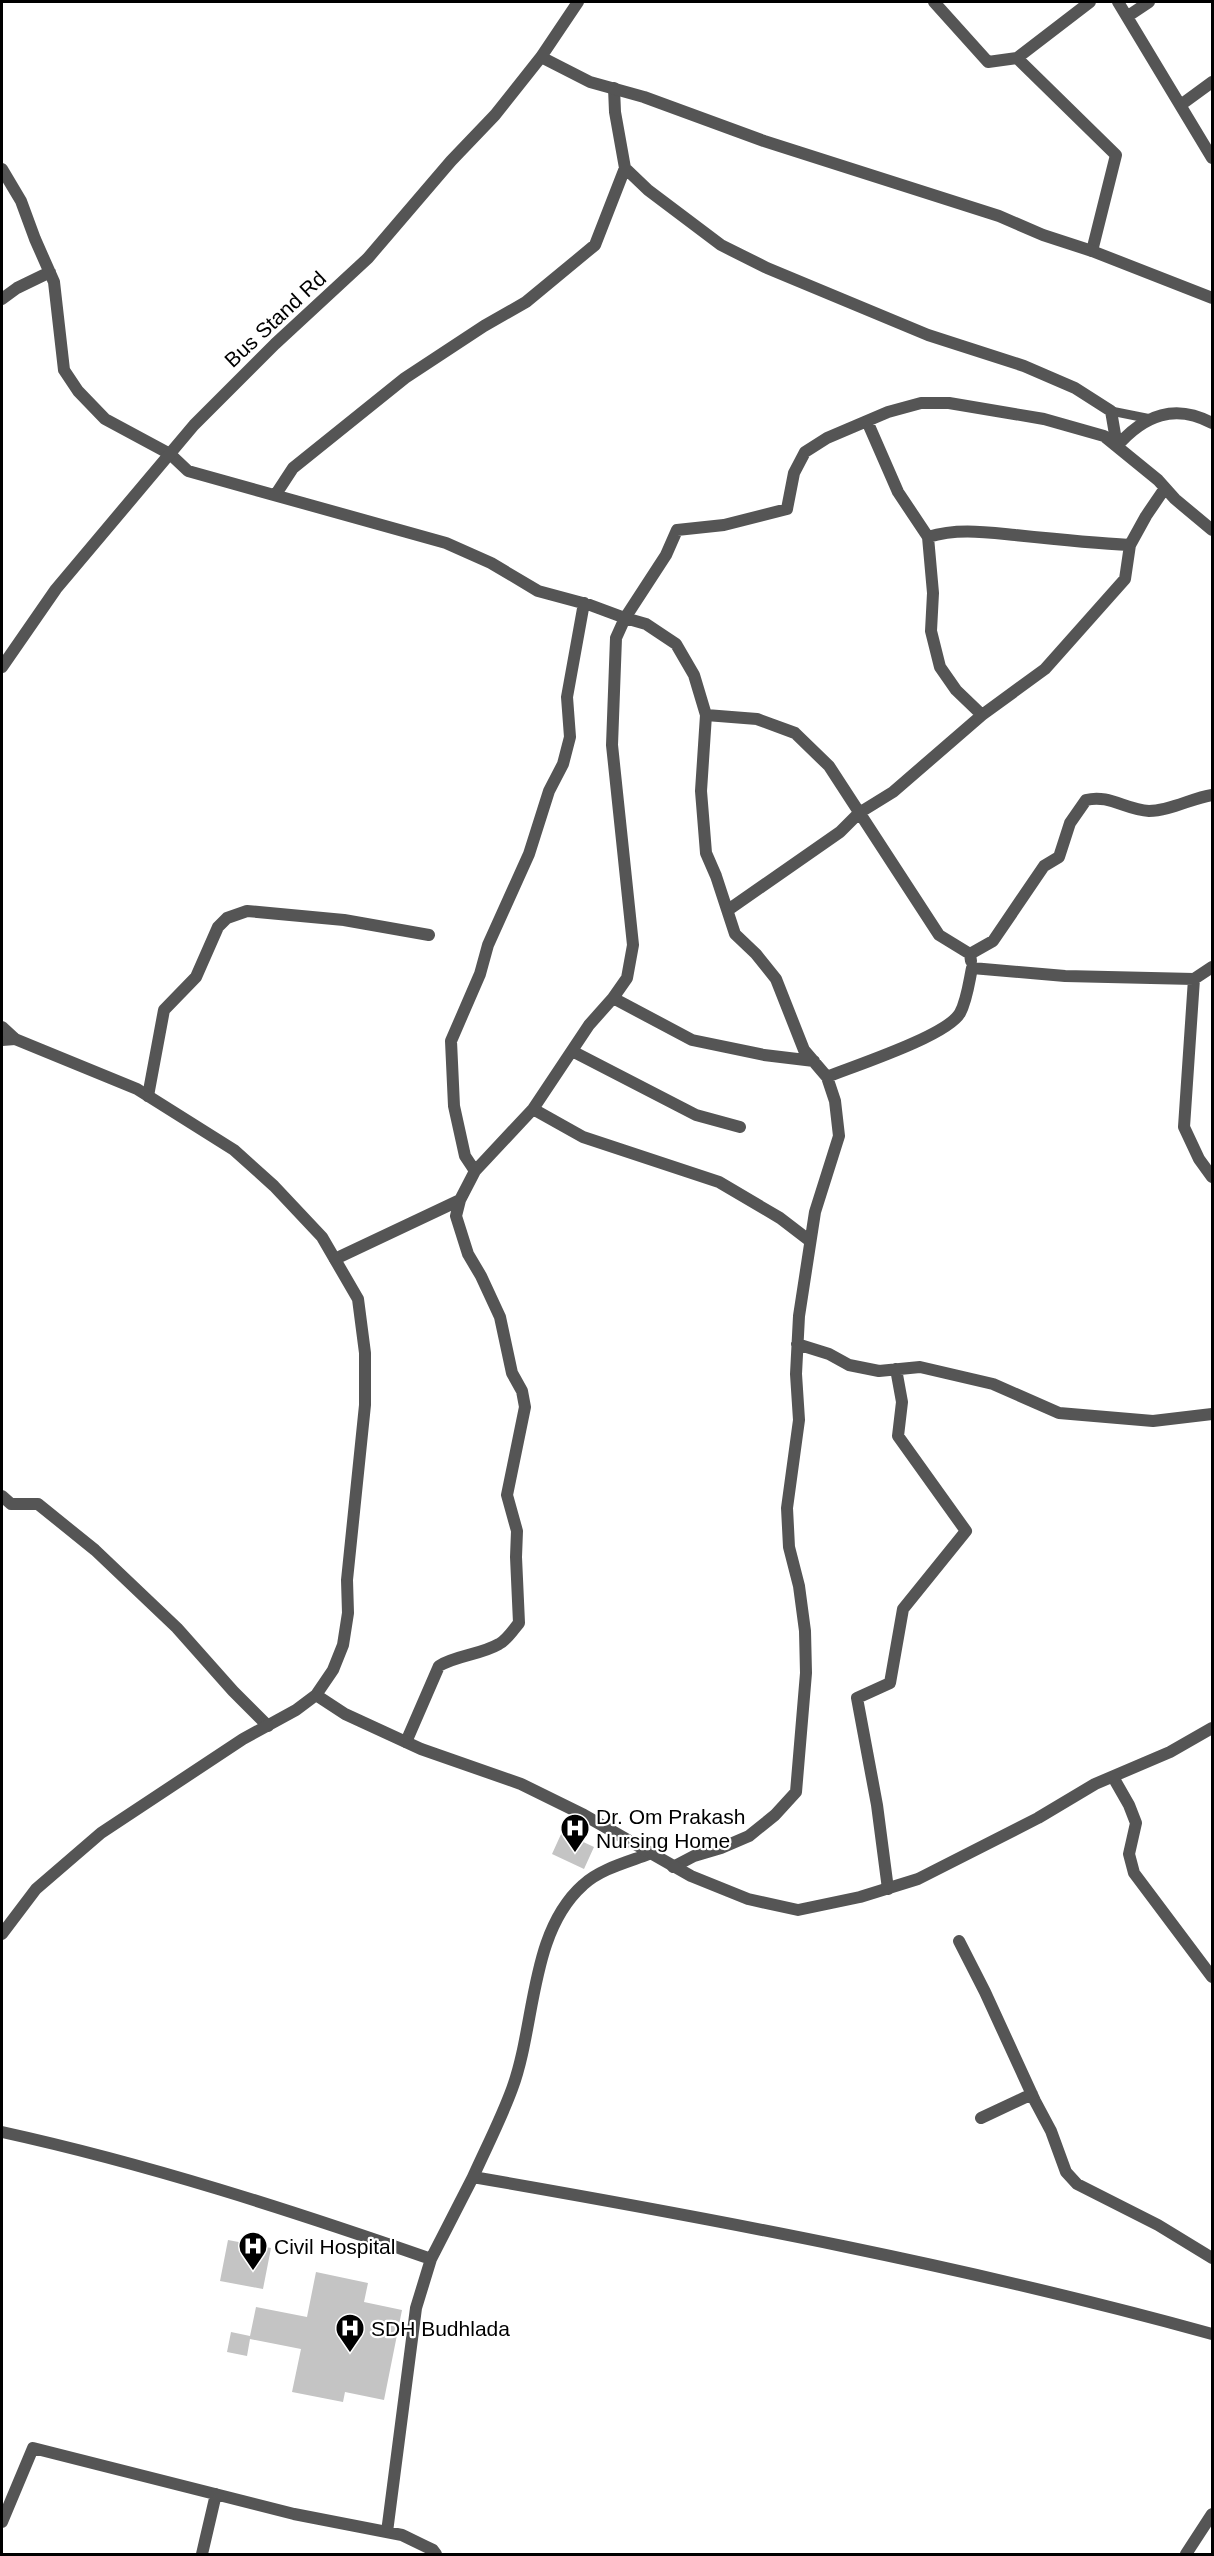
<svg xmlns="http://www.w3.org/2000/svg" width="1214" height="2556" font-family="Helvetica,sans-serif">
<style>
.building{fill:#c4c4c4}
.lines{fill:none;stroke-linecap:round;stroke-linejoin:round}
.service{stroke:#555;stroke-width:9}
.minor{stroke:#555;stroke-width:12}
.tertiary{stroke:#555;stroke-width:12}
.labels{text-anchor:middle;dominant-baseline:central;stroke-width:4.5;stroke-linejoin:round;paint-order:stroke}
.street-label{font-size:21px;fill:#000;stroke:#fff}
.poi-label{font-size:21px;fill:#000;stroke:#fff;text-anchor:start}
</style>
<rect width="100%" height="100%" fill="#fff"/>
<!-- building -->
<path class="building" d="M562,1832l32,15 -10,22 -32,-15z
M228,2240l43,8 -8,41 -43,-8z
M316,2272l52,11 -4,19 38,8 -18,90 -39,-8 -2,10 -51,-10 9,-43 -51,-10 -3,17 -20,-4 4,-20 19,4 6,-29 51,10z"/>
<g class="lines">
<!-- service -->
<path class="service" d="M1111,411l40,8"/>
<!-- minor -->
<path class="minor" d="M934,2l54,60 29,-4 99,97 -24,96
M1118,2l94,156
M1128,16l21,-14
M1017,58l73,-56
M614,88l1,24 10,56 23,22 73,55 46,23 161,67 96,31 51,22 36,23 6,35
M1182,104l30,-22
M2,169l19,32 14,38 19,43 10,88 14,21 27,28 65,35 18,17 258,72 45,20 47,28 52,14 35,13 -9,20 -4,107 21,200 -6,33 -14,20 -24,27 -56,84 -58,62 -15,29 -4,16 12,38 13,22 19,41 12,56 10,18 3,16 -18,88 10,36 -1,26 3,66c-6,7 -12,17 -20,21 -19,11 -42,11 -60,22l-33,76
M2,299l15,-11 33,-16
M1117,446c27,-31 58,-43 95,-23
M276,494l17,-26 112,-90 79,-52 42,-24 69,-57 30,-77
M928,537c29,-9 57,-5 87,-2 38,4 76,8 115,10
M706,715l51,4 38,14 34,33 110,169 31,19
M982,715l63,-46 80,-90 5,-34 16,-29 19,-28
M728,910l112,-78 19,-19 34,-21 89,-77 -26,-25 -16,-23 -9,-36 2,-38 -5,-56 -30,-45 -31,-71
M971,961l-1,-7 23,-13 51,-75 15,-9 11,-34 16,-23c23,-6 40,10 63,11 21,0 43,-13 63,-16
M1212,967l-18,12 -10,148 15,32 13,18
M613,998l79,42 72,15 50,6
M2,1040l13,-1
M572,1051l124,64 44,12
M827,1077c27,-11 120,-41 133,-64 7,-13 9,-31 12,-45l93,8 129,3
M148,1096l16,-86 32,-33 22,-50 9,-9 20,-7 97,9 85,15
M533,1109l50,28 136,45 61,36 30,23
M475,1171l-10,-15 -11,-50 -3,-65 29,-67 8,-29 41,-91 20,-63 14,-27 7,-27 -3,-40 17,-94
M335,1259l125,-59
M797,1344l32,10 20,11 30,6 41,-4 73,17 66,29 94,8 59,-7
M2,1496l9,8h27l57,46 82,78 56,63 35,35
M1113,1777l16,28 7,18 -7,31 5,19 78,104
M649,1854c-21,8 -49,15 -66,31 -54,48 -47,140 -71,204 -11,30 -26,59 -39,88 248,43 497,90 739,157
M673,1867l21,-11 27,-8 28,-12 26,-21 21,-23 10,-119 -1,-42 -6,-45 -10,-39 -2,-39 12,-88 -3,-46 3,-58 16,-104 24,-76 -4,-35 -8,-24 -23,-27 -28,-71 -20,-25 -21,-20 -19,-58 -10,-23 -5,-62 5,-76 -12,-40 -18,-31 -30,-20 -21,-6 41,-63 11,-25 47,-5 63,-16 7,-36 11,-21 22,-14 61,-26 33,-9h28l95,16 60,17 54,44 17,19 37,31
M888,1889l-11,-84 -20,-107 33,-15 13,-74 63,-78 -68,-95 4,-34 -6,-33
M959,1941l26,51 50,109 16,30 15,41 11,12 81,41 54,33
M981,2118l51,-24
M2,2132c146,32 288,78 429,127
M2,2522l31,-74 261,66 108,21 31,15 3,4
M387,2532l29,-224 15,-49 42,-82
M202,2554l14,-60
M1186,2554l26,-40"/>
<!-- tertiary -->
<path class="tertiary" d="M541,57l49,25 54,15 120,44 235,75 44,19 49,16 120,47
M2,667l54,-78 138,-164 81,-81 93,-86 83,-97 44,-46 46,-58 37,-55
M2,1027l13,12 122,50 97,61 40,36 48,51 36,62 7,54v52l-18,175 1,33 -5,32 -10,25 -17,25 -20,15 -53,29 -142,94 -65,56 -34,45
M316,1695l29,19 76,35 100,35 63,31 107,61 57,23 50,11 62,-13 58,-18 120,-61 57,-34 75,-32 42,-24"/>
</g>
<!-- icons -->
<defs>
<g id="hospital-pin" transform="scale(1.5)"><path d="M0 17L-7.5 6A9.5 9.5 0 1 1 7.5 6Z" fill="#000" stroke="#fff"/><path d="M-5-5h3v3.5h4V-5h3V5h-3V1.5h-4V5h-3Z" fill="#fff"/></g>
</defs>
<g fill-rule="evenodd">
<use href="#hospital-pin" x="575" y="1828"/>
<use href="#hospital-pin" x="253" y="2246"/>
<use href="#hospital-pin" x="350" y="2328"/>
</g>
<g class="labels">
<!-- street labels -->
<g class="street-label">
<text transform="translate(275 319) rotate(-43)">Bus Stand Rd</text>
</g>
<!-- poi labels -->
<g class="poi-label">
<text x="596" y="1816">Dr. Om Prakash<tspan x="596" dy="24">Nursing Home</tspan></text>
<text x="274" y="2246">Civil Hospital</text>
<text x="371" y="2328">SDH Budhlada</text>
</g>
</g>
<!-- border -->
<rect width="1214" height="2556" fill="none" stroke="#000000" stroke-width="6"/>
</svg>
